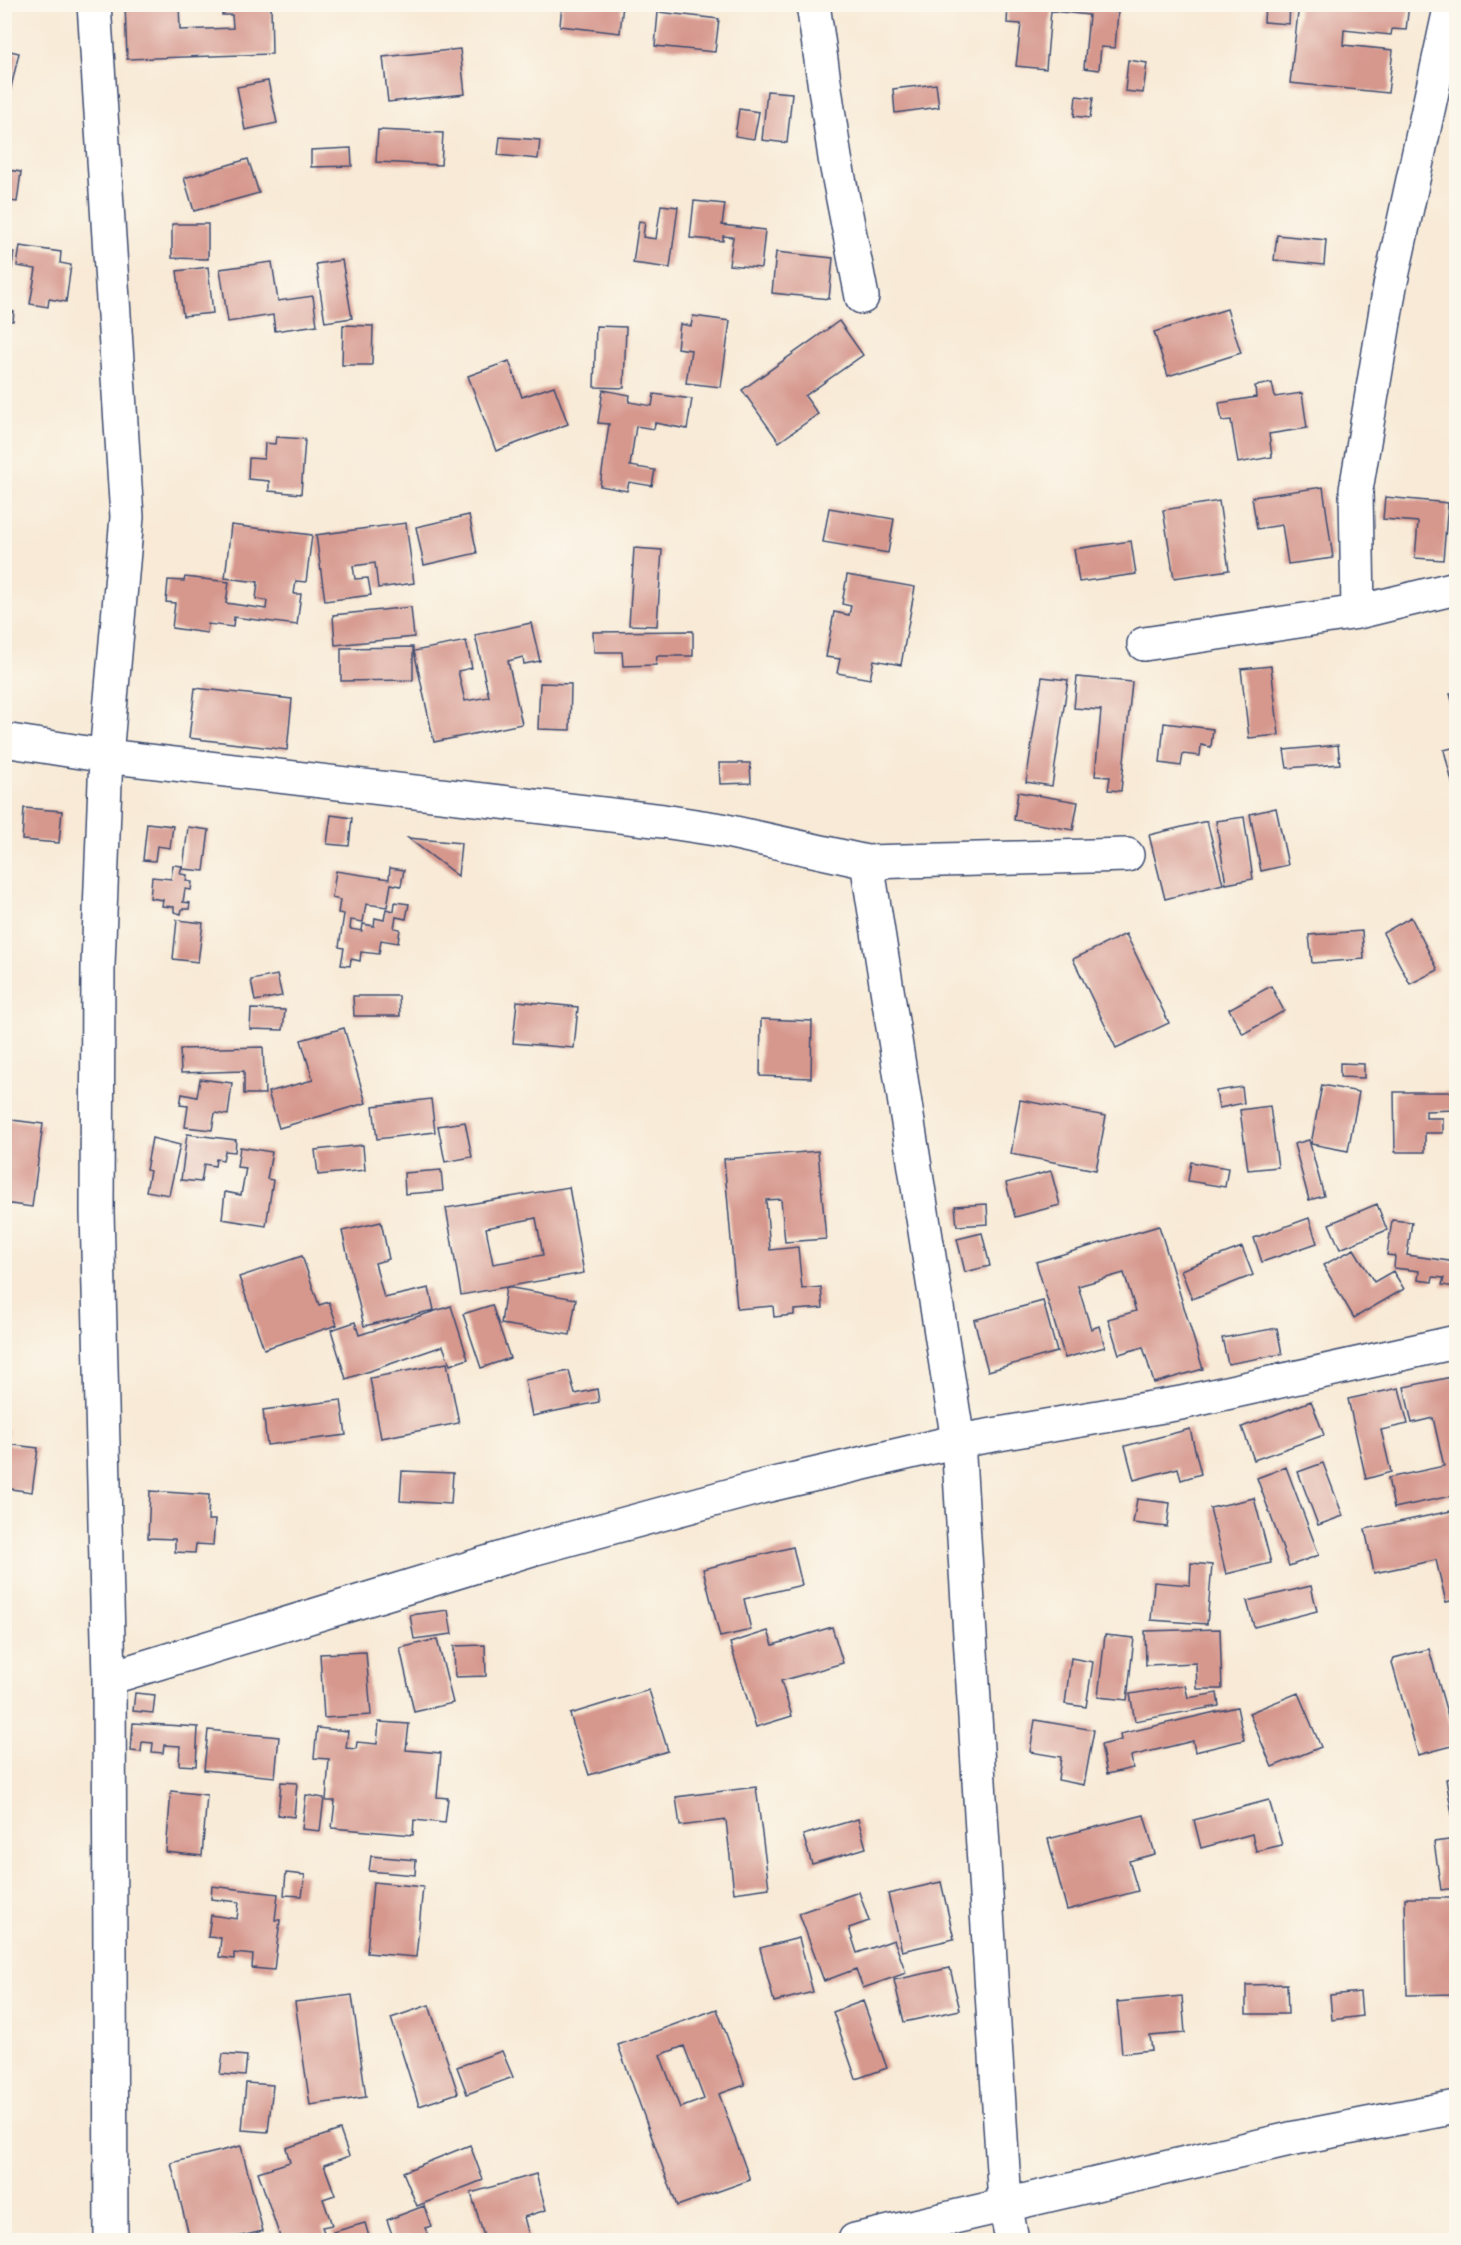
<svg xmlns="http://www.w3.org/2000/svg" width="1461" height="2245" font-family="Alegreya,serif">
<style>
.building{fill:#d6978d;fill-rule:evenodd}
.lines{fill:none;stroke-linecap:round;stroke-linejoin:round}
.minor-casing{stroke:#3c4b70;stroke-width:36}
.minor{stroke:#fff;stroke-width:33}
</style>
<rect width="100%" height="100%" fill="#fbf7ec"/>
<filter id="ink" filterUnits="userSpaceOnUse"><feTurbulence type="fractalNoise" baseFrequency=".0167" numOctaves="2"/><feDisplacementMap in="SourceGraphic" scale="12" xChannelSelector="R" yChannelSelector="G"/><feConvolveMatrix kernelMatrix="1 2 1 2 8 2 1 2 1" color-interpolation-filters="sRGB"/></filter>
<filter id="wash" filterUnits="userSpaceOnUse"><feTurbulence type="fractalNoise" baseFrequency=".008" numOctaves="4" result="noise"/><feDisplacementMap in="SourceGraphic" scale="24" xChannelSelector="R" yChannelSelector="G"/><feGaussianBlur stdDeviation="1.35" result="paint"/><feColorMatrix in="noise" values="0 0 0 0 0 0 0 0 0 0 0 0 0 0 0 0 0 1.4 0 .05"/><feComposite in="paint" operator="in"/></filter>
<g filter="url(#wash)">
<rect width="100%" height="100%" fill="#f8ead6"/>
<g id="blocks">
<!-- building -->
<path class="building" d="M125,4h54l1,26 53,-2 -1,-13h-10v-11h49l1,50 -145,5z
M562,4h61l-3,29 -60,-7z
M1008,4h102l-1,7 9,1 -3,36 -14,-1 -2,23 -15,-2 5,-53 -38,-4 -5,58 -30,-3 5,-42 -14,-1z
M1265,4h25l-1,20 -25,-2z
M1299,4h110l-3,26 -14,-1 -1,6 -47,-5 -1,15 50,5 -5,43 -98,-10z
M658,12l61,7 -4,33 -60,-6z
M4,31l6,1 -4,18 13,3 -9,39 -6,-1z
M460,49l5,45 -77,8 -5,-45z
M1128,60l19,3 -4,30 -18,-2z
M268,81l9,42 -32,7 -8,-43z
M936,84l3,23 -44,6 -2,-24z
M767,91l25,2 -5,50 -25,-3z
M1076,96l17,2 -3,20 -16,-2z
M739,109l20,3 -5,27 -19,-3z
M378,130l65,3 -2,32 -65,-3z
M500,137l40,3 -2,19 -40,-4z
M351,148l1,18 -41,1v-17z
M4,155l6,1 -2,14 13,2 -4,30 -13,-2z
M248,159l11,34 -65,18 -10,-33z
M694,201l31,3 -3,21 43,5 -4,38 -32,-3 4,-28 -10,-1v5l-33,-3z
M661,205l17,2 -8,61 -37,-5 6,-42 6,1 -2,15 13,2z
M172,224h36v35l-36,-1z
M1277,235l49,5 -2,25 -50,-5z
M20,246l41,6 -1,11 11,2 -5,37 -17,-3 -1,8 -18,-3 6,-35 -19,-3z
M4,250l10,2 -3,21 -7,-1z
M776,252l57,6 -4,41 -57,-6z
M342,260l10,58 -27,4 -9,-58z
M272,262l6,39 35,-5 4,29 -42,6 -2,-16 -45,7 -8,-53z
M208,267l5,46 -30,3 -6,-45z
M1227,309l14,44 -73,23 -14,-44z
M4,311l10,1 -1,9 -9,-1z
M693,316l37,5 -9,66 -35,-4 5,-33 -14,-2 3,-24 11,2z
M839,321l24,34 -58,41 13,18 -39,28 -37,-52z
M343,325l30,1 -1,39h-30z
M596,326l30,1 -2,61 -30,-1z
M509,361l13,36 32,-11 14,38 -72,27 -28,-75z
M1272,383l3,14 27,-4 5,35 -38,6 3,23 -34,6 -7,-43 -9,1 -3,-18 37,-6 -1,-11z
M603,390l27,5 -1,7 23,4 2,-12 38,5 -5,30 -32,-6 -1,6 -18,-3 -6,40 25,4 -3,16 -23,-4 -2,9 -27,-5 9,-62 -11,-1z
M276,437l29,2 -4,55 -32,-3v-10l-21,-2 1,-21 15,1 1,-16 10,1z
M1323,487l10,71 -45,6 -6,-39 -25,4 -5,-32z
M1385,497l63,6 -5,57 -28,-2 3,-36 -35,-3z
M1219,501l10,69 -55,8 -11,-68z
M829,508l65,11 -6,34 -65,-11z
M469,515l8,38 -53,12 -8,-38z
M406,523l8,60 -36,5 -3,-25 -22,3 2,13 13,-1 3,17 -46,6 -9,-66z
M231,525l81,10 -6,47 -10,-1 -2,13h7l-4,31 -63,-8 -1,10 -25,-3 -1,9 -35,-5 3,-25 -9,-1 2,-22 16,1 1,-4 44,5 -3,21 40,6 1,-8 -11,-2 2,-17 -33,-4z
M1131,541l5,33 -57,8 -5,-33z
M634,548l28,2 -5,76 -28,-1z
M847,575l68,12 -14,78 -27,-5 -4,19 -33,-6 3,-14 -14,-2 8,-45 15,3 2,-9 -9,-2z
M411,607l3,30 -79,8 -2,-30z
M531,623l9,38 -16,3 -1,-7 -15,4 14,63 -88,18 -20,-91 52,-10 6,27 -14,3 7,30 24,-4 -14,-62z
M693,631v25h-36l-1,9 -33,1 -1,-14h-28l-1,-20z
M413,647v33l-72,1v-33z
M1271,666l8,69 -30,3 -8,-69z
M1042,677l26,3 -16,106 -26,-4z
M1077,677l55,5 -11,109 -13,-1 2,-13 -15,-1 6,-66 -27,-2z
M540,683l31,1 -1,46 -32,-1z
M195,688l97,11 -5,51 -98,-12z
M1456,692v22l-6,-20z
M1164,723l49,6 -2,18 -10,-2 -1,11 -17,-2 -2,12 -21,-3z
M1338,745l2,19 -53,4 -3,-18z
M1456,747v51l-12,-48z
M719,763h31l1,20 -31,1z
M1018,792l60,10 -5,28 -59,-10z
M24,808l38,3 -3,32 -37,-3z
M1276,808l12,57 -27,6 -11,-57z
M331,815l21,3 -3,28 -22,-2z
M1244,817l9,62 -27,5 -10,-63z
M1207,821l16,63 -58,15 -16,-64z
M147,823l26,3 -3,22 -13,-2 -2,15 -12,-1z
M188,827l21,3 -5,41 -21,-2z
M408,838l53,5 -3,33z
M173,865l9,1 -2,8 7,1 -1,6 6,1 -1,8 -6,-1 -2,13 7,1 -1,6h-7l-1,5 -7,-2v-5l-12,-1 1,-6 -13,-2 2,-21 19,2z
M390,868l14,2 -3,16 -10,-2 -4,23 -21,-3 -3,18 -12,-2 -1,9 12,2 1,-7 11,2 1,-8 9,2 2,-11 8,2 1,-9 14,2 -3,15 -10,-2 -2,11 6,1 -2,14 -17,-3 -2,14 -18,-2 -1,9 -9,-2 -1,7 -9,-1 3,-17 -5,-1 5,-33 -6,-1 2,-13 -8,-2 4,-27 53,8z
M1411,917l27,53 -28,14 -27,-51z
M177,920l26,3 -5,39 -25,-3z
M1362,931l2,28 -52,4 -3,-28z
M1126,934l43,89 -53,25 -43,-89z
M277,975l5,21 -27,5 -4,-21z
M1271,986l13,25 -41,23 -14,-25z
M353,996h46l1,20h-46z
M517,1001l61,6 -4,41 -61,-5z
M251,1009l34,1 -2,20 -33,-1z
M761,1019l51,2 -1,57 -51,-2z
M344,1028l22,75 -87,25 -11,-36 45,-12 -12,-40z
M263,1047l2,47h-21v-23l-63,2 -1,-24z
M1340,1063l24,1v14l-24,-1z
M200,1079l32,4 -4,32 -13,-2 -3,17 -27,-3 3,-21 -8,-1 2,-11 15,3z
M1322,1085l37,7 -11,59 -37,-7z
M1242,1087l2,16 -25,5 -3,-17z
M1394,1092h62v18l-30,1v7h17v15h-18v19h-30z
M431,1099l4,33 -58,7 -4,-33z
M1020,1100l86,16 -10,54 -85,-16z
M1270,1106l8,61 -30,3 -8,-60z
M4,1119l39,5 -11,83 -28,-4z
M465,1122l7,35 -27,5 -7,-36z
M187,1134l49,6 -1,12 -10,-1 -2,9 -7,-1 -1,7 -11,-2 -3,18 -20,-2z
M152,1138l28,7 -11,50 -23,-4 4,-20 -4,-1z
M1309,1140l15,56 -15,4 -15,-56z
M363,1145l2,25 -47,5 -3,-25z
M240,1147l32,5 -5,27 6,1 -7,46 -44,-7 3,-27 16,3 5,-27 -9,-1z
M818,1151l8,88 -41,3 -4,-43 -15,1 4,50 28,-3 4,42 19,-2 2,21 -29,2v5l-20,2 -1,-11 -36,3 -13,-150z
M1191,1162l37,6 -3,19 -37,-6z
M441,1170l2,21 -38,3 -1,-21z
M1051,1171l9,34 -45,12 -9,-34z
M569,1187l15,86 -123,22 -15,-87zM536,1218l7,37 -50,9 -7,-36z
M987,1204l1,20 -31,2 -2,-20z
M1377,1204l10,26 -47,19 -11,-25z
M1309,1218l8,25 -55,19 -8,-24z
M1392,1220l20,2 -5,33 49,7 -1,25 -13,-2 2,-7 -11,-1 -1,5 -14,-2 1,-9 -25,-3 1,-12 -8,-1z
M381,1222l8,37 -14,4 9,35 45,-10 5,22 -70,16 -22,-95z
M1159,1226l44,143 -49,14 -11,-36 -24,7 -11,-35 28,-8 -12,-38 -46,13 13,43 8,-3 6,21 -40,11 -29,-96z
M982,1233l8,33 -25,6 -8,-33z
M1242,1247l11,28 -61,24 -11,-29z
M1354,1249l20,33 19,-11 11,18 -50,29 -31,-53z
M302,1256l17,49 10,-3 8,23 -73,24 -25,-72z
M506,1287l70,12 -6,36 -69,-11z
M1043,1301l14,51 -69,19 -14,-51z
M492,1305l18,53 -29,10 -18,-54z
M451,1306l17,53 -18,6 -7,-19 -97,33 -15,-49 24,-8 4,13z
M1277,1328l5,26 -54,10 -6,-26z
M447,1363l12,60 -78,15 -11,-60z
M569,1371l6,23 22,-5 2,13 -67,14 -7,-36z
M1456,1376v119l-62,13 -6,-30 56,-12 -11,-48 -21,5 -8,-36z
M1399,1388l9,36 -27,6 10,42 -25,7 -18,-80z
M341,1400l5,35 -79,10 -4,-35z
M1311,1401l13,34 -70,25 -12,-33z
M1190,1429l11,45 -20,6 -3,-12 -44,12 -9,-34z
M4,1430h4l-2,14 32,4 -6,44 -28,-4z
M1323,1463l20,53 -25,9 -20,-53z
M1286,1467l33,88 -30,11 -32,-88z
M402,1471l51,2 -2,31 -51,-3z
M150,1491l59,4 -1,25h7l-2,25 -17,-1 -1,9 -20,-1v-13l-27,-1z
M1254,1498l17,65 -45,11 -16,-66z
M1137,1499l33,4 -3,24 -34,-4z
M1456,1510v90l-10,2 -10,-42 -62,13 -9,-44z
M793,1547l9,38 -58,14 7,31 -31,7 -17,-68z
M1191,1563l21,2 -5,59 -56,-4 3,-38 36,3z
M1311,1586l6,25 -63,16 -7,-26z
M448,1610l4,24 -38,5 -4,-24z
M832,1627l11,36 -62,18 11,35 -36,11 -26,-84 38,-12 5,14z
M1220,1629l2,60h-25l-1,-26 -50,2 -1,-34z
M1105,1635l29,3 -7,62 -29,-3z
M437,1639l16,64 -39,9 -14,-64z
M485,1645l1,31 -31,1 -1,-31z
M1429,1649l27,96 -38,10 -26,-92 2,-5z
M366,1652l5,63 -47,3 -4,-64z
M1071,1658l22,4 -7,45 -21,-3z
M1185,1685l3,13 29,-5 2,13 -84,15 -5,-27z
M649,1690l19,61 -79,24 -19,-61z
M135,1693l20,2 -2,18 -20,-2z
M1298,1693l23,54 -49,20 -23,-54z
M1237,1707l7,33 -49,12 -2,-11 -62,15 2,12 -26,6 -6,-29 20,-5 -1,-6z
M1035,1720l59,10 -10,55 -26,-5 3,-23 -31,-5z
M379,1722l30,2 -3,26 35,3 -4,44 11,1 -3,25 -31,-3 -1,15 -81,-7 3,-27h-9l3,-42 -15,-1 3,-30 31,3 -2,17 10,1 1,-7 20,2z
M133,1723l65,4 -2,39 -17,-1 1,-19 -16,-1 -1,8 -11,-1 1,-9 -11,-1 -1,10 -10,-1z
M208,1730l71,7 -4,40 -71,-7z
M1456,1777v55h-1l-9,-53z
M281,1782l16,1 -3,34 -16,-2z
M756,1787l13,101 -35,5 -8,-73 -46,6 -4,-29z
M171,1791l36,4 -5,61 -36,-4z
M306,1795l18,3 -4,33 -18,-2z
M1269,1800l13,45 -26,6 -4,-17 -51,14 -7,-28z
M1144,1815l11,39 -26,7 9,30 -71,19 -19,-71z
M858,1819l8,29 -54,16 -9,-29z
M1456,1839v49l-15,2 -7,-48z
M371,1856l45,4 -1,15 -46,-4z
M286,1873l19,2 -3,21 -18,-1z
M373,1882l50,5 -7,70 -49,-4z
M941,1882l13,57 -52,12 -14,-57z
M212,1886l66,8 -3,26h5l-6,50 -22,-2 1,-13 -19,-2v6l-15,-2 2,-19 -13,-1 3,-22 26,4 2,-17 -28,-3z
M859,1892l10,29 -20,7 8,25 37,-13 12,33 -43,15 -7,-19 -32,12 -25,-68z
M1405,1898h51v96l-49,1z
M799,1938l14,54 -39,10 -14,-54z
M950,1968l10,42 -56,12 -10,-42z
M1287,1984l1,30h-42v-29z
M1360,1992l2,24 -30,4 -2,-25z
M352,1995l14,102 -56,8 -15,-103z
M1182,1996l3,37 -35,3 2,14 -30,3 -5,-51z
M863,2001l24,67 -31,11 -23,-67z
M429,2005l29,88 -39,13 -28,-88z
M717,2009l28,76 -26,9 31,86 -73,26 -59,-161zM684,2046l20,53 -24,9 -20,-53z
M502,2051l11,26 -46,17 -10,-27z
M223,2054l24,2 -2,20 -25,-2z
M246,2083l27,2 -5,47 -26,-2z
M340,2130l9,26 -25,9 11,30 -12,4 9,26 -10,2 5,13h-46l-23,-68 32,-10 -4,-14z
M470,2145l13,35 -66,26 -14,-34z
M241,2146l22,85 -39,9h-34l-19,-77z
M536,2174l10,36 -22,7 6,22 -45,1 -14,-47z
M424,2206l7,20 -6,2 5,12h-36l-7,-20z
M365,2223l5,17h-35l-2,-8z"/>
</g>
</g>
<g filter="url(#ink)">
<use href="#blocks" fill-opacity="0" stroke="#3c4b70" stroke-width="1.5"/>
<g class="lines">
<!-- minor casing -->
<g class="minor-casing">
<path id="minor" d="M94,4l33,513 -21,239 -8,209 -1,247 12,466 2,562
M813,4l22,154 27,139
M1358,612l-2,-122 34,-204 61,-282
M1144,644l214,-32 98,-24
M4,740l102,16 557,65 59,9 145,32 260,-7
M867,862l91,579 47,762 7,37
M109,1678l423,-129 229,-62 197,-46 223,-38 275,-61
M855,2240l435,-101 166,-32"/>
</g>
<!-- minor -->
<use href="#minor" class="minor"/>
</g>
</g>
<!-- margin -->
<rect width="1461" height="2245" fill="none" stroke="#fbf7ec" stroke-width="24"/>
</svg>
